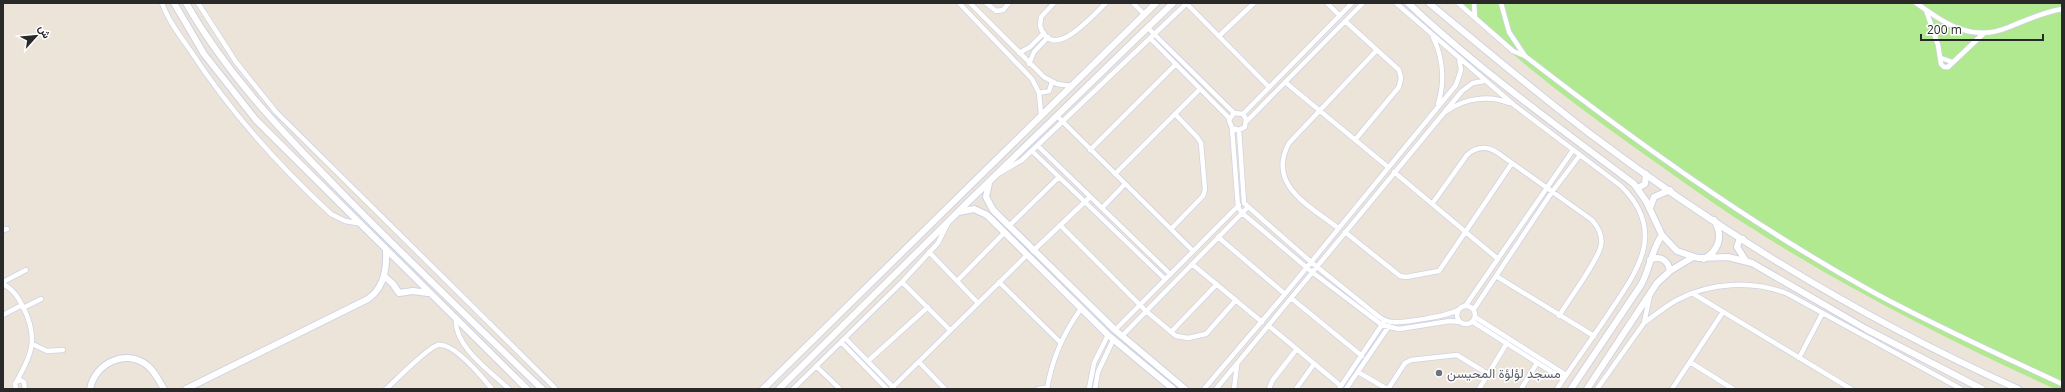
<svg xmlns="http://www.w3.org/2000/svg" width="2065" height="392" font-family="'Open Sans',Vazirmatn,sans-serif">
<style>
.grass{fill:#b0e98f}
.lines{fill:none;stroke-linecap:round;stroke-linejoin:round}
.street-casing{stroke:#ced2e4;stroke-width:6}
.secondary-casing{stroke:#ced2e4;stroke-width:8}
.street{stroke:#fff;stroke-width:4.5}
.secondary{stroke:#fff;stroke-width:6}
.worship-dot{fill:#6b7280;stroke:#fff;stroke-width:1.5}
.labels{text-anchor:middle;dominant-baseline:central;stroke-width:3;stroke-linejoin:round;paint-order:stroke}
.worship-label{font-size:13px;fill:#5b616d;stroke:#fff;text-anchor:start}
</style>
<rect width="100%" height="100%" fill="#ede4d9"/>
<!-- grass -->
<path class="grass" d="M1456,3h606v386h-7c-105,-48 -208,-100 -305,-162 -37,-23 -73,-50 -109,-75 -65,-46 -128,-94 -185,-149z"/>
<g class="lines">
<!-- street casing -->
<g class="street-casing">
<path id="street" d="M162,3c6,17 18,33 28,47 39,60 89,116 141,164l14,7 12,2
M198,3l38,59 40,50 280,277
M959,3l73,76 7,14 2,21
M970,3l74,74 13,7 15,2
M986,3l10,8 7,-1 6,-7
M1054,3l-13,14 -1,9c12,38 53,-11 66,-23
M1133,3l11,11
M1327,3l13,13
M1396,3l118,102 107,81c46,45 17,84 -12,127 -17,26 -35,50 -52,76
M1458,3l55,48 12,5c111,86 224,167 346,235 62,34 127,63 191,93
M1474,3l1,15
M1501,3l8,29 16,24
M1916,3c30,21 56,40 93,24 18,-7 34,-15 53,-18
M1187,4l82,83
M1926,10l12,35 3,19 3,3h4l36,-34
M1345,21l54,49 2,8 -2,9 -44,53
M1148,28l86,85
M1219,36l35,-33
M1433,37c10,21 12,45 5,67
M1150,38l79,80
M1019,53l11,-6 14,-14
M1941,58l11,4
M1029,64l5,-12 14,-15
M1285,82l103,85
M1039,93l10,-2 3,-9
M1447,111c18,-13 42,-16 62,-8
M1243,114l109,-111
M1058,117l135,134
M1247,121l116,-118
M1232,128l7,2 6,-3 1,-8 -3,-5 -9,-1 -5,7 3,8 6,79 4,6 70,59 70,53 17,4 51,-8 10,1
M1239,130l5,73 67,59 67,54c4,3 9,6 15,6 11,1 55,-6 65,-12
M1038,146l132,128
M1090,150l86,-86
M1032,151l133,128
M1394,172l104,87
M998,174l24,-14 165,-157
M1115,174l85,-85
M1432,204l35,-49c10,-9 21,-9 31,-2l94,67c6,7 11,15 9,25 -2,14 -33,56 -42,71
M1102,208l23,-24
M1060,225l86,86 30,25 12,2 18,-4 30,-34
M1009,226l50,-49
M1338,228c-28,-22 -72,-43 -49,-85l88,-93
M1171,229l32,-33 2,-6 -4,-47 -4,-6 -22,-23
M3,230l4,-1
M1345,232l55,44 6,1 33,-6 73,-108
M1218,237l67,57
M1033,251l57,-54
M929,252l49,51
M1192,264l70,58
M1496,276l98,60
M957,281l48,-49
M3,282l23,-12
M902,282l48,48
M999,282l61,60
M3,284c10,5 15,13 20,23 16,31 9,48 -8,77l1,5
M1692,293l159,96
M1291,298l71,58
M1466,305l107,-155
M1457 315a9 9 0 1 1 18 0a9 9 0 1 1-18 0Z
M23,308l18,-9
M1474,309l78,-117 28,-37
M3,315l19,-10
M1475,317l91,58
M456,320c-2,26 35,52 53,69
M1473,322l90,57
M1644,323c11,-8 22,-17 33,-23 34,-18 76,-20 111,-6l173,95
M1269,326l72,60
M1115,330l124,-125
M1171,332l46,-48
M1122,336l125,-128
M845,338l49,50
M841,342l46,47
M32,344l15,7 16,-1
M1799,358l23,-44
M868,361l60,-54
M919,362l26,27
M1690,362l43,27
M816,366l24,23
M1358,372l29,17
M17,382l3,-2 4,2 1,7
M386,389c10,-9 42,-42 52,-44 15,-3 45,33 54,44
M793,389l109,-107 36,-39 10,-20
M891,389l136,-134
M1038,389l9,-1
M1047,389c5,-30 16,-55 33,-79
M1089,389l5,-26 14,-28
M1095,389l3,-17 15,-32
M1204,389l81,-95 171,-209 5,-15 -2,-12
M1216,389l246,-298 11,-8 11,-2
M1234,389l3,-24
M1269,389l3,-8 24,-31
M1296,389l18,-25
M1339,389l44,-66
M1346,389l43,-63
M1388,389l17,-26 6,-3 46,-5 31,19
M1479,389l28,-46
M1521,389l16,-26
M1597,389l47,-66 6,-28
M1672,389l51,-77"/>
</g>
<!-- secondary casing -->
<g class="secondary-casing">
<path id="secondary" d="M174,3l30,51 52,66 271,269
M186,3c43,75 101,134 161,195 64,65 130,128 195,191
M1408,3c70,66 149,123 226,181l12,17 16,34 15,16 21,7 30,-1 24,6 114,66 116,60
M1429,3c53,44 105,88 160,130 132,100 278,188 429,256
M989,183l-3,14 7,13 122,120 70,59
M1638,188l7,-4 1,-10
M1650,208l4,-11 16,-7
M959,212l15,-3 13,6 121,120 65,54
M1743,239l-4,2 -2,6 9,14
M1704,259c16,-9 19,-24 10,-39
M1650,260c10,-5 18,0 20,11
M384,276l9,8 6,9 14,-2 15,2
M90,389c5,-26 36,-41 58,-23 7,6 11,15 16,23
M186,389l182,-90c16,-11 19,-30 18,-48
M763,389l393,-386
M779,389l189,-187 205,-199
M1571,389l70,-104c9,-16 10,-34 21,-50
M1587,389l70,-106 13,-12 23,-14"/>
</g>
<!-- street -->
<use href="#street" class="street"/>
<!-- secondary -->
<use href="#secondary" class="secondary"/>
</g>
<!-- markers -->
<circle class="worship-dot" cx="1439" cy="373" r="4"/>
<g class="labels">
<!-- worship labels -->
<g class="worship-label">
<text x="1447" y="373">مسجد لؤلؤة المحيسن</text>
</g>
</g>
<!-- border -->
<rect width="2065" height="392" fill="none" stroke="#292929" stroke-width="8"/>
<!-- north arrow -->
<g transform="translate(36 36) rotate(63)" stroke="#ffffff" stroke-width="3" paint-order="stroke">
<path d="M0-3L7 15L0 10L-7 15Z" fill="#292929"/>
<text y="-6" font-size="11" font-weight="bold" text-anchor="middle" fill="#292929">ش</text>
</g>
<!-- scale -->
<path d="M1921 34v6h122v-6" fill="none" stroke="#292929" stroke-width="2"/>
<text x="1927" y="34" font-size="12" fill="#292929" stroke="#ffffff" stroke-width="3" paint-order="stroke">200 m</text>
</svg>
